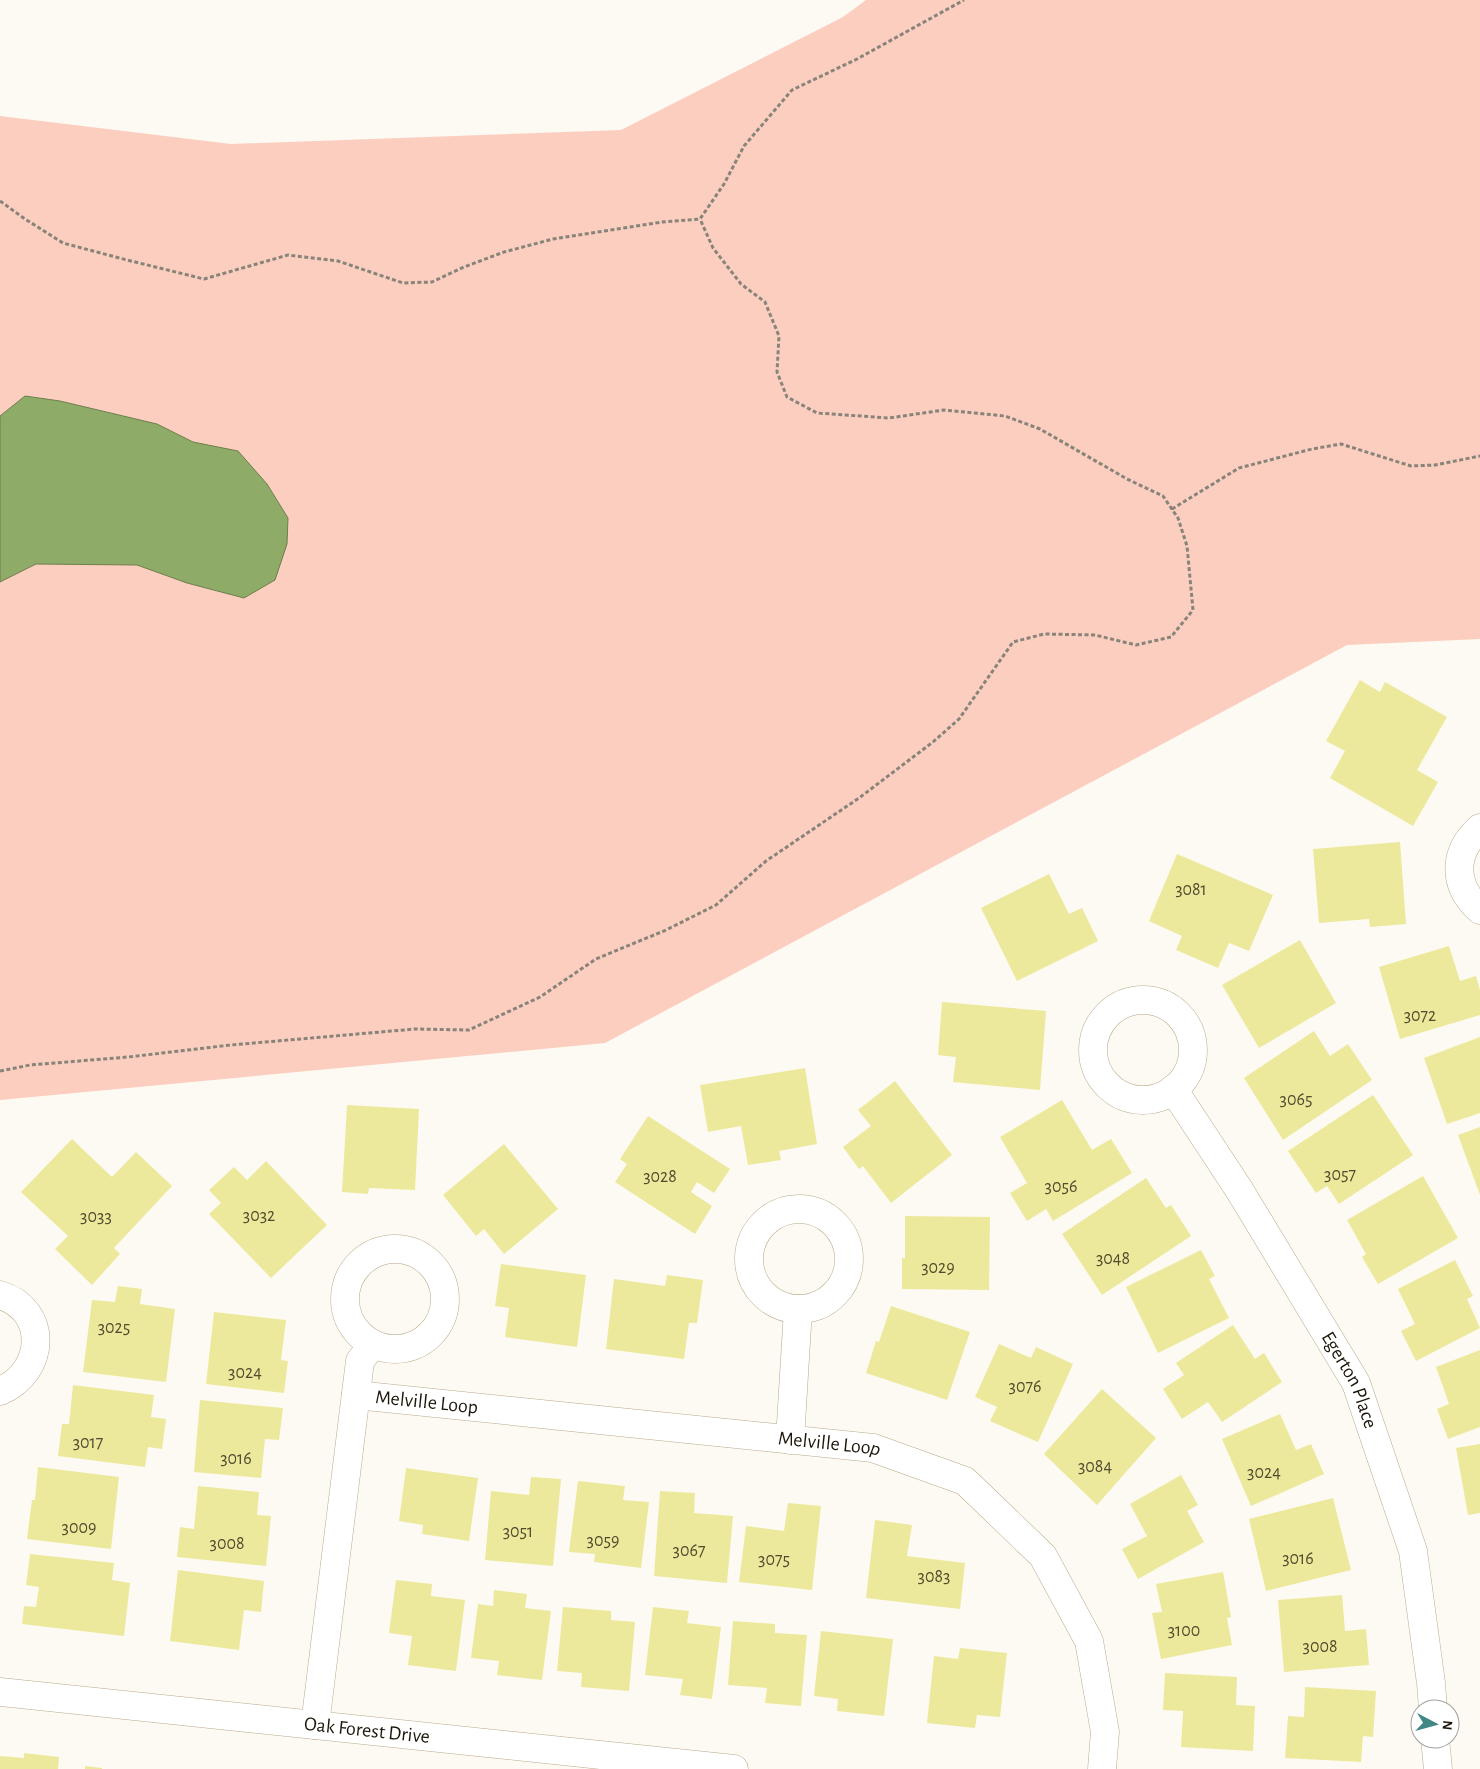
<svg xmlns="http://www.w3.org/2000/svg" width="1480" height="1769" font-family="'Alegreya Sans',sans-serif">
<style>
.green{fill:#fccebf}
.water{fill:#8fab68;stroke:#6d7f4c}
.building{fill:#ede99c}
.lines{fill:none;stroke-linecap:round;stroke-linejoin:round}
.street-casing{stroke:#baaa8b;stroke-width:29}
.path{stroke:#88847a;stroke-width:3;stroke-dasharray:4 2.5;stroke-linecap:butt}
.street{stroke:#fff;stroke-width:28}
.labels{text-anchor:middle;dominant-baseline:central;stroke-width:5;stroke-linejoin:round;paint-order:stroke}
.number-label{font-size:18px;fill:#514c2f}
.street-label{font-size:20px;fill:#1d170b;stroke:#fff}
</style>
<rect width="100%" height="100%" fill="#fdfaf3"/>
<!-- green -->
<path class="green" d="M866,0h614v639l-133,6 -742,398 -605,57v-984l231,28 390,-14 222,-113z"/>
<!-- water -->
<path class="water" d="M25,396l35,5 97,23 36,18 45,9 29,33 21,34 -1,26 -12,36 -31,18 -57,-15 -50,-18 -101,-1 -36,18v-166z"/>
<!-- building -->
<path class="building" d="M1360,680l20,12 5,-10 62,35 -30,53 21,12 -25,44 -83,-48 15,-27 -19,-10z
M1400,842l6,82 -36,3 -1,-8 -50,4 -6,-74z
M1177,854l96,41 -24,56 -20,-8 -11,25 -42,-18 6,-14 -33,-15z
M1049,874l20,40 13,-6 16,33 -81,40 -36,-73z
M1300,940l36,63 -77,45 -37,-63z
M1449,946l11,35 16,-5 4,14v25l-80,24 -21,-72z
M942,1002l104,9 -6,79 -87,-8 3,-25 -18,-2z
M1314,1031l16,25 18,-12 24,36 -89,60 -39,-62z
M1480,1037v76l-33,11 -23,-66z
M805,1068l12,76 -38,7 2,9 -33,5 -7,-39 -33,6 -8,-47z
M895,1081l57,74 -61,48 -28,-37 -4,3 -16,-22 28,-21 -13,-16z
M1373,1095l40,60 -74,49 -12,-18 -11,7 -28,-42z
M1062,1100l30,50 19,-11 21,34 -79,48 -7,-12 -19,12 -17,-28 17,-10 -27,-46z
M347,1105l72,4 -4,81 -46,-2 -1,6 -26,-2z
M648,1116l82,53 -16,24 -17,-11 -6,10 21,14 -17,28 -80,-52 12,-18 -7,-5z
M1480,1127v68l-22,-60z
M72,1139l40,38 24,-25 36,34 -58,62 6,6 -28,31 -37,-36 13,-13 -47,-44z
M504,1144l54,65 -54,45 -20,-25 -8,7 -33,-41z
M266,1161l61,64 -56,53 -62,-64 12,-11 -12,-13 25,-23 13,13z
M1423,1176l35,62 -80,46 -16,-27 4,-3 -19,-34z
M1146,1178l20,30 5,-3 20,31 -89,59 -40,-61z
M905,1216l85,1 -1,73 -87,-1v-31h3z
M1201,1250l14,26 -6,3 20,39 -71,35 -32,-66z
M1455,1260l18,36 -6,3 13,29 -64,33 -15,-30 14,-7 -17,-35z
M501,1264l85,11 -9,72 -72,-10 4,-29 -14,-2z
M667,1275l36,5 -6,43h-8l-5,36 -78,-10 8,-70 51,7z
M118,1286l24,3 -2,15 35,5 -9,73 -83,-10 9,-72 23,2z
M891,1306l79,26 -23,68 -81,-27 10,-32 3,1z
M214,1312l72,8 -5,40 7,1 -4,32 -78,-9z
M1233,1325l22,34 9,-6 18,29 -60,40 -14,-20 -26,17 -19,-30 21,-14 -8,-12z
M999,1344l32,14 5,-11 37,17 -35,78 -48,-21 7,-14 -22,-10z
M1480,1350v77l-32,12 -11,-30 12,-5 -13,-37z
M73,1385l81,10 -3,22 15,2 -4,30 -14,-2 -3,20 -87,-11 4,-32h7z
M1102,1389l54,49 -59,67 -53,-51z
M200,1400l83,8 -4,32 -14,-1 -4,39 -67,-6z
M1280,1414l16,36 15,-6 13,30 -73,32 -29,-67z
M1480,1444v69l-12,2 -12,-67z
M38,1467l81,10 -8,72 -84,-10 5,-39h3z
M406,1468l72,10 -9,63 -47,-7 1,-9 -24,-4z
M1181,1475l17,30 -11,6 17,31 -66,37 -16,-30 25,-13 -17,-32z
M531,1477l30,2 -8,87 -68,-6 6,-69 38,4z
M578,1481l47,5 -2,14 26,2 -8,66 -47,-6 1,-8 -26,-2z
M198,1486l61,6 -2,23 14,1 -5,50 -89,-9 3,-30 14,2z
M660,1491l35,2 -1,20 39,3 -6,67 -73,-7z
M1333,1498l18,72 -85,21 -17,-72z
M788,1503l33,3 -9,84 -73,-8 7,-56 38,5z
M875,1520l37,5 -5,31 58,7 -5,46 -94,-11z
M30,1554l84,9 -2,17 18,3 -6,53 -102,-12 2,-18 12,1 3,-20 -13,-2z
M178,1570l86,11 -3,31 -17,-2 -5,40 -69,-9z
M1223,1572l8,45 -4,1 5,27 -71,14 -9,-46 10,-1 -6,-28z
M396,1580l36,4 -1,12 34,4 -9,71 -48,-6 4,-29 -23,-3z
M494,1590l33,4 -2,14 26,3 -9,69 -45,-5 2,-14 -28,-3 7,-54 15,2z
M1342,1595l3,36 21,-2 3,36 -85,7 -6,-72z
M563,1607l48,4v9l24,2 -6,69 -48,-4 1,-14 -25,-2z
M653,1607l36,4 -2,12 34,4 -9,72 -32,-4 3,-16 -38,-4z
M733,1621l42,3v9l32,2 -6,71 -36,-3 2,-15 -39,-3z
M821,1631l72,8 -9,77 -47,-5 1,-12 -24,-3z
M960,1648l47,5 -7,64 -23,-2 -2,13 -48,-5 7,-67 24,3z
M1165,1673l72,4 -1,28 19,1 -2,45 -72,-4 2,-36 -20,-1z
M1305,1687l71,4 -3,46 -10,-1 -2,26 -76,-4 3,-42 16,1z
M24,1753l35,4 -1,12h-58v-13l24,2z
M85,1766l17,2v1h-17z"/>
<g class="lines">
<!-- street casing -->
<g class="street-casing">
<g id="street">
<path d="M1480,828c-28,25 -27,58 0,82"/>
<circle cx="1143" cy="1050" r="50"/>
<path id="s1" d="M1173,1089l67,102 116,192 57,168 18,132 2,26"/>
<circle cx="799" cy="1259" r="50"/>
<circle cx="395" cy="1299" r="50"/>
<path d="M0,1295c49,15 46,77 0,96"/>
<path id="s2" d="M356,1395l517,53 92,33 78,75 46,85 16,91 -3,37"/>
<path d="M790,1440l8,-131"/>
<path id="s3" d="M0,1692l734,77"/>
<path d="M315,1725l45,-364 13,-17"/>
<path d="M1435,1739l3,30"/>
</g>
</g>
<!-- path -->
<path class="path" d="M0,201l25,18 38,24 64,17 77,19 84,-24 50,6 65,22 29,-1 32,-15 40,-15 49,-13 109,-17 38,-3 24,-35 20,-38 48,-56 65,-31 107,-59
M1172,509l67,-41 73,-19 29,-5 70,22 24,-1 45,-9
M0,1071l30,-6 98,-8 103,-12 184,-16 54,1 71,-33 56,-38 70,-29 50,-25 50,-44 93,-63 74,-56 26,-23 54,-77 31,-8 51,1 41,10 35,-8 22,-27 -6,-64 -9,-28 -15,-22 -36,-17 -87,-50 -35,-13 -61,-6 -55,8 -72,-5 -30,-16 -10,-25 2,-36 -14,-34 -24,-18 -28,-36 -13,-29"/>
<!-- street -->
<use href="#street" class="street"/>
</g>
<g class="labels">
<!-- number labels -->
<g class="number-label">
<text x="1191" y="890">3081</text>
<text x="1420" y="1016">3072</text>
<text x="1296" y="1100">3065</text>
<text x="1340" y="1175">3057</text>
<text x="660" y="1177">3028</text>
<text x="1061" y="1187">3056</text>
<text x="259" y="1216">3032</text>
<text x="96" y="1217">3033</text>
<text x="1113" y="1259">3048</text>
<text x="938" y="1268">3029</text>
<text x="114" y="1328">3025</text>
<text x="245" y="1373">3024</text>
<text x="1025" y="1387">3076</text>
<text x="88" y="1443">3017</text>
<text x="236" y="1459">3016</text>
<text x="1095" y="1467">3084</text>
<text x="1264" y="1473">3024</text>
<text x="79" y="1528">3009</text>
<text x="518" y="1532">3051</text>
<text x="603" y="1541">3059</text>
<text x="227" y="1544">3008</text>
<text x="689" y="1551">3067</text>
<text x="1298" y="1559">3016</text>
<text x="774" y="1560">3075</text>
<text x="934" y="1577">3083</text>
<text x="1184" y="1631">3100</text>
<text x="1320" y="1647">3008</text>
</g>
<!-- street labels -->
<g class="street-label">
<text stroke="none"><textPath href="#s1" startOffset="341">Egerton Place</textPath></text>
<text stroke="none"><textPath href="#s2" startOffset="71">Melville Loop</textPath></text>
<text stroke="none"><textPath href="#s2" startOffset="476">Melville Loop</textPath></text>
<text stroke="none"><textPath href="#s3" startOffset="369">Oak Forest Drive</textPath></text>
</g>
</g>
<!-- north arrow -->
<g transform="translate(1435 1724) rotate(96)"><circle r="24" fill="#ffffff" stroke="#a5a29d"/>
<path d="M0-4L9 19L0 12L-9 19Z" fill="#408786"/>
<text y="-8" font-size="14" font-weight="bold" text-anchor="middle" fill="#1d170b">N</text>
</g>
</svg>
